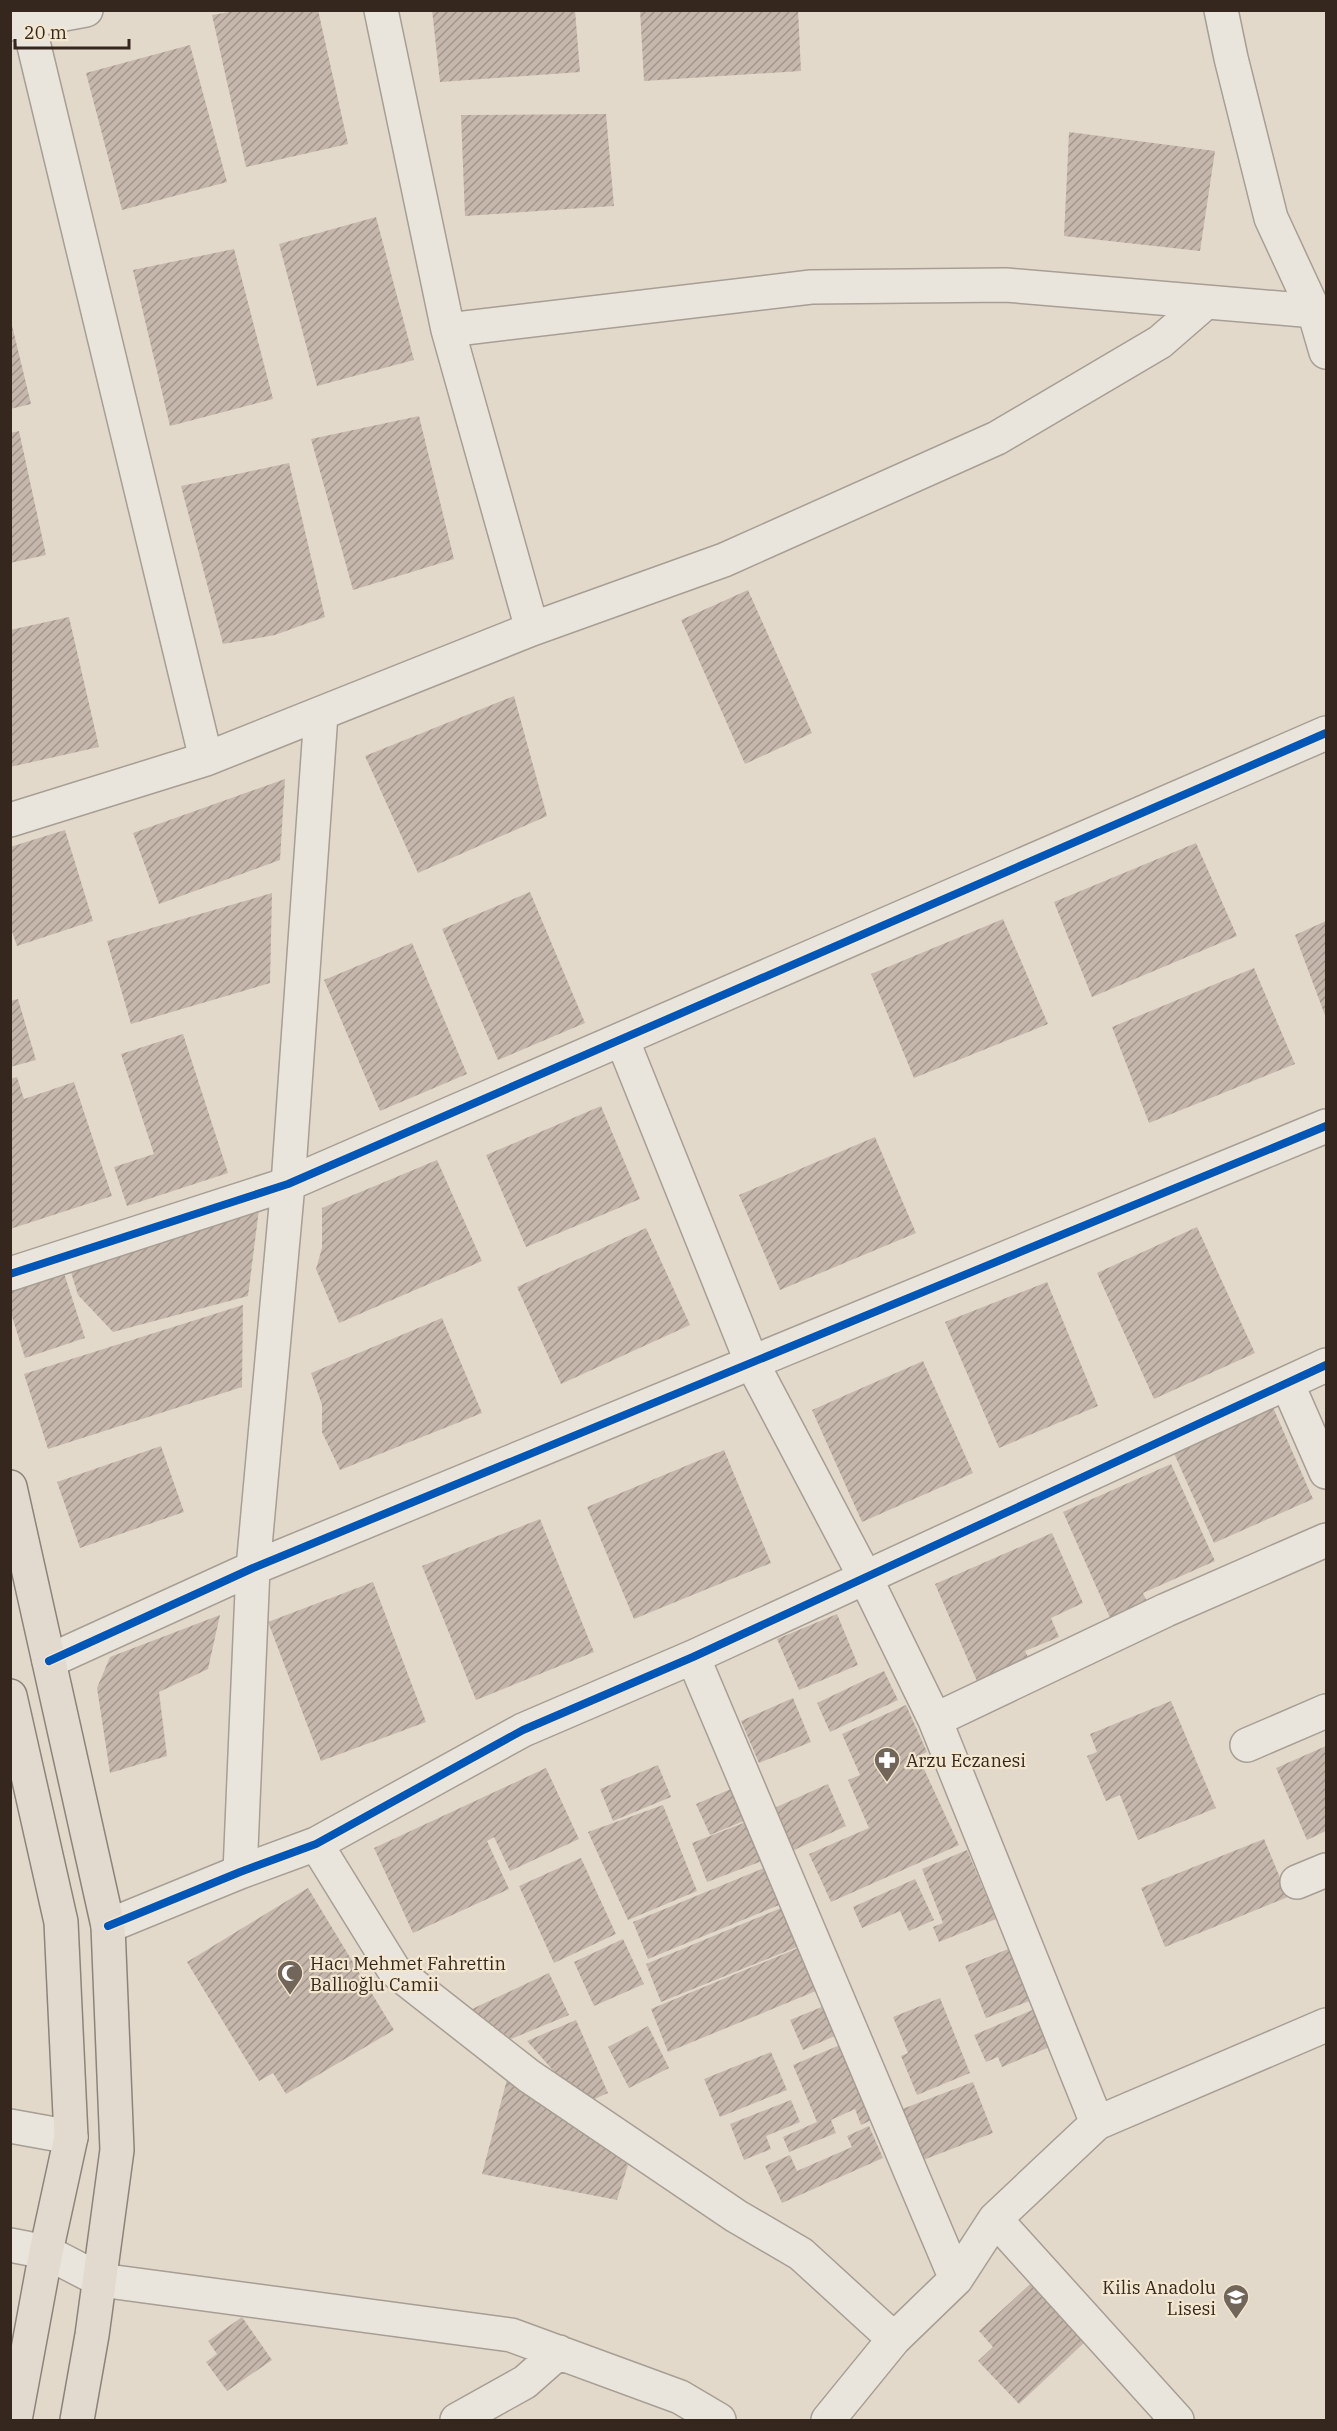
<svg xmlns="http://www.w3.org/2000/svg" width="1337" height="2431" font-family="'IBM Plex Serif',serif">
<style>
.building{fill:url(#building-hatch)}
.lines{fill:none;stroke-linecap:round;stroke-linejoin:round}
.minor-casing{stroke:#a79e94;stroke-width:36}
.major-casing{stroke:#8c847b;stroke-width:36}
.minor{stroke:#eae5dc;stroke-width:33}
.major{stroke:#e2dace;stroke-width:33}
.cycleway-casing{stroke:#f4e7d0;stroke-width:11}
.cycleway{stroke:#0057b8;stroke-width:8}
.labels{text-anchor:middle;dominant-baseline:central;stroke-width:4.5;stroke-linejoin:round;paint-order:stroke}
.poi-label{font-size:18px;fill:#35271d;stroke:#f4e7d0;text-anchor:start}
</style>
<defs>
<pattern id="building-hatch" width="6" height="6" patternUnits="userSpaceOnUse" patternTransform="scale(1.5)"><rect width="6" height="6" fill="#c6b7ac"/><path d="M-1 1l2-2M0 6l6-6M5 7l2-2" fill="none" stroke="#a2958b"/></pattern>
</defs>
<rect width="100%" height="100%" fill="#e2d9cb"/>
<!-- building -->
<path class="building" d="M241,10h77l30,134 -102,23 -34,-152z
M432,10h143l5,62 -140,10z
M640,10h158l3,61 -157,10z
M190,45l37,137 -105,28 -36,-137z
M606,114l8,92 -149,10 -4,-101z
M1069,132l146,19 -15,100 -136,-15z
M376,217l38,143 -97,26 -38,-142z
M234,249l39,150 -103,27 -37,-156z
M10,317l21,87 -21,5z
M419,416l35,143 -101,31 -42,-151z
M19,431l27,124 -36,8v-130z
M289,463l36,154 -50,18 -52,9 -42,-158z
M748,590l64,143 -67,31 -64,-144z
M69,617l30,130 -89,20v-137z
M514,696l33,120 -129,57 -53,-117z
M285,779l-5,81 -121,44 -26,-71z
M65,830l28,91 -76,25 -7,-20v-79z
M1196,843l41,93 -145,61 -38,-95z
M530,892l55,131 -87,37 -56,-131z
M272,893l-2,90 -139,41 -24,-83z
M1003,919l45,105 -134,54 -43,-104z
M1326,921v97l-31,-83z
M412,943l55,131 -87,37 -56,-131z
M1254,968l41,96 -146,59 -37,-96z
M18,999l18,61 -26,7v-66z
M183,1034l45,139 -101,33 -13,-39 40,-13 -33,-100z
M17,1077l7,22 50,-17 38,114 -102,33v-150z
M601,1106l39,93 -114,48 -40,-92z
M875,1137l41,96 -136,57 -41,-95z
M437,1160l45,101 -143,62 -23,-54 6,-21v-40z
M259,1209l-11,87 -135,36 -35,-37 -9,-29z
M1197,1227l58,126 -101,46 -57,-126z
M646,1228l44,97 -129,59 -44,-97z
M62,1267l23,71 -60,20 -15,-48v-26z
M1047,1282l51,124 -99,42 -54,-126z
M243,1305l-1,82 -194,62 -24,-75z
M442,1318l40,95 -142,57 -18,-38v-27l-11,-32z
M923,1361l50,112 -111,49 -50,-112z
M1272,1405l41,94 -99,44 -42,-94z
M161,1446l23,66 -104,36 -23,-66z
M724,1450l47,113 -137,56 -47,-112z
M1171,1464l44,97 -72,32 5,11 -37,16 -48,-108z
M540,1519l54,133 -118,48 -54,-134z
M1052,1533l31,70 -32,15 8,19 -34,14 7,14 -52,23 -45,-104z
M373,1582l53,140 -105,39 -53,-139z
M837,1614l21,51 -59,25 -22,-51z
M220,1615l-12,54 -49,23 8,64 -57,17 -13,-85 13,-31z
M884,1671l14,29 -68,32 -13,-29z
M793,1698l18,44 -52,21 -18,-42z
M1171,1701l45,107 -78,32 -18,-45 -14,6 -19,-45 10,-4 -7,-18z
M906,1705l21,47 -9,4 41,89 -128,57 -22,-48 60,-26 -21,-48 12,-5 -18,-41z
M1326,1746v85l-19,9 -31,-72z
M658,1765l13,32 -58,24 -13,-32z
M546,1768l33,71 -69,32 -16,-34 -7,4 22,48 -96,44 -39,-85z
M828,1784l18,42 -54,25 -20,-42z
M738,1786l13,32 -41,17 -14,-31z
M663,1805l34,86 -69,29 -40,-88z
M746,1822l16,39 -55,21 -15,-39z
M1264,1839l24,58 -123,50 -24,-59z
M967,1850l29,69 -57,23 -6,-15 10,-4 -21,-54z
M581,1858l35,76 -62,29 -35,-77z
M764,1868l15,37 -131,54 -15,-37z
M915,1879l19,41 -25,11 -9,-20 -38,17 -9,-21z
M308,1888l86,142 -108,64 -13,-21 -14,8 -72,-119z
M781,1908l16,39 -136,55 -15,-38z
M623,1939l21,45 -50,22 -20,-44z
M798,1948l18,43 -148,61 -17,-43z
M1011,1948l21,52 -46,18 -21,-52z
M549,1973l20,42 -58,24 -39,-30z
M940,1998l30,75 -53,22 -16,-39 7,-3 -15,-36z
M834,2002l12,29 -43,19 -13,-30z
M1037,2008l15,38 -50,21 -4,-10 -12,5 -12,-27z
M576,2020l32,73 -25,11 -56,-63z
M648,2026l21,42 -40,20 -21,-41z
M847,2042l31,75 -17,8 -6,-16 -24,11 5,13 -47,19 -6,-15 34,-15 -24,-57z
M771,2052l16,38 -67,27 -16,-38z
M509,2072l119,93 -11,35 -135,-26z
M973,2082l20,51 -75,29 -21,-51z
M791,2100l9,22 -34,14 5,13 -27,11 -14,-36z
M869,2126l14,32 -101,45 -17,-37 25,-11 7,16 55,-24 -5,-11z
M1040,2275l45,67 -66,62 -41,-43 15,-14 -14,-16z
M242,2317l30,43 -45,31 -21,-29 11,-8 -9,-13z"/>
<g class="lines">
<!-- minor casing -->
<g class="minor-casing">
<path id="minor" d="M381,10l67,320 84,299
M1221,10l10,48 40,160 43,93 12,41
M28,21l178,738
M10,24l76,-14
M448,330l363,-43 195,-2 320,27
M10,820l196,-61 326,-130 192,-69 273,-122 163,-96 46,-40
M622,1039l130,324 113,214 70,143 162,403
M10,1274l278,-90 1038,-451
M1287,1383l39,89
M693,1657c89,207 174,415 263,622
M49,1661l204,-93 1073,-442
M935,1720l231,-110 160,-70
M1247,1745l79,-34
M316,1844l78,126 135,106 207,140 65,38 93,85
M240,1872l13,-304 35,-384 33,-470
M1297,1882l29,-12
M108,1926l132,-54 76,-28 207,-114 170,-73 633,-292
M10,2126l61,11
M995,2219l182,201
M10,2245l36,7 54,28 411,55 169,62 39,23
M457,2420l68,-38 34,-30
M828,2420l66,-81 62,-60 39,-60 102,-96 229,-98"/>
</g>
<!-- major casing -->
<g class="major-casing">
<path id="major" d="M10,1487l98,439 9,224 -25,185 -15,85
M10,1696l51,226 10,215 -25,115 -31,168"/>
</g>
<!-- minor -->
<use href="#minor" class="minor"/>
<!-- major -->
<use href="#major" class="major"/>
<!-- cycleway casing -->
<g class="cycleway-casing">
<path id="cycleway" d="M10,1274l278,-90 1038,-451
M49,1661l204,-93 1073,-442
M108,1926l132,-54 76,-28 207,-114 170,-73 633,-292"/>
</g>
<!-- cycleway -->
<use href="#cycleway" class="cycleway"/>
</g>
<!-- icons -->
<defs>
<g id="pharmacy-pin" transform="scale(1.35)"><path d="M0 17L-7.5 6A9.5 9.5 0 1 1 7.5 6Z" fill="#72655a" stroke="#f4e7d0"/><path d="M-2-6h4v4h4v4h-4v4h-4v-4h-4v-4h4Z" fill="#fff"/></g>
<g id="mosque-pin" transform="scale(1.35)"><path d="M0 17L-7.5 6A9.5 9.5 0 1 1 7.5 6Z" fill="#72655a" stroke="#f4e7d0"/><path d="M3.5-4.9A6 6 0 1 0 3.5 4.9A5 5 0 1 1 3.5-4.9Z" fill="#fff"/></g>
<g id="school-pin" transform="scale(1.35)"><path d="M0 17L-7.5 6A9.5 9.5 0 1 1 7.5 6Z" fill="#72655a" stroke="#f4e7d0"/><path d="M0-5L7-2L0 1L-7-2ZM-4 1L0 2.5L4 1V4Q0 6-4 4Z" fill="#fff"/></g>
</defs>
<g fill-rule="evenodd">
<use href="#pharmacy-pin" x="887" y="1760"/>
<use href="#mosque-pin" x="290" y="1973"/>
<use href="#school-pin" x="1236" y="2297"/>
</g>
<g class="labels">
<!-- poi labels -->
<g class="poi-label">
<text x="906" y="1760">Arzu Eczanesi</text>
<text x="310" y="1963">Hacı Mehmet Fahrettin<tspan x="310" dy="21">Ballıoğlu Camii</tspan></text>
<text x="1216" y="2287" text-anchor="end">Kilis Anadolu<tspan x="1216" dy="21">Lisesi</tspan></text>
</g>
</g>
<!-- border -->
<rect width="1337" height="2431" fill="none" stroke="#35271d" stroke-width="24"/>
<!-- scale -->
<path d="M15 39v9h114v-9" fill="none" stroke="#35271d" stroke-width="3"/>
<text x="24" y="39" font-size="18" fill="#35271d" stroke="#f4e7d0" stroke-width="4.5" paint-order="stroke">20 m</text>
</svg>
